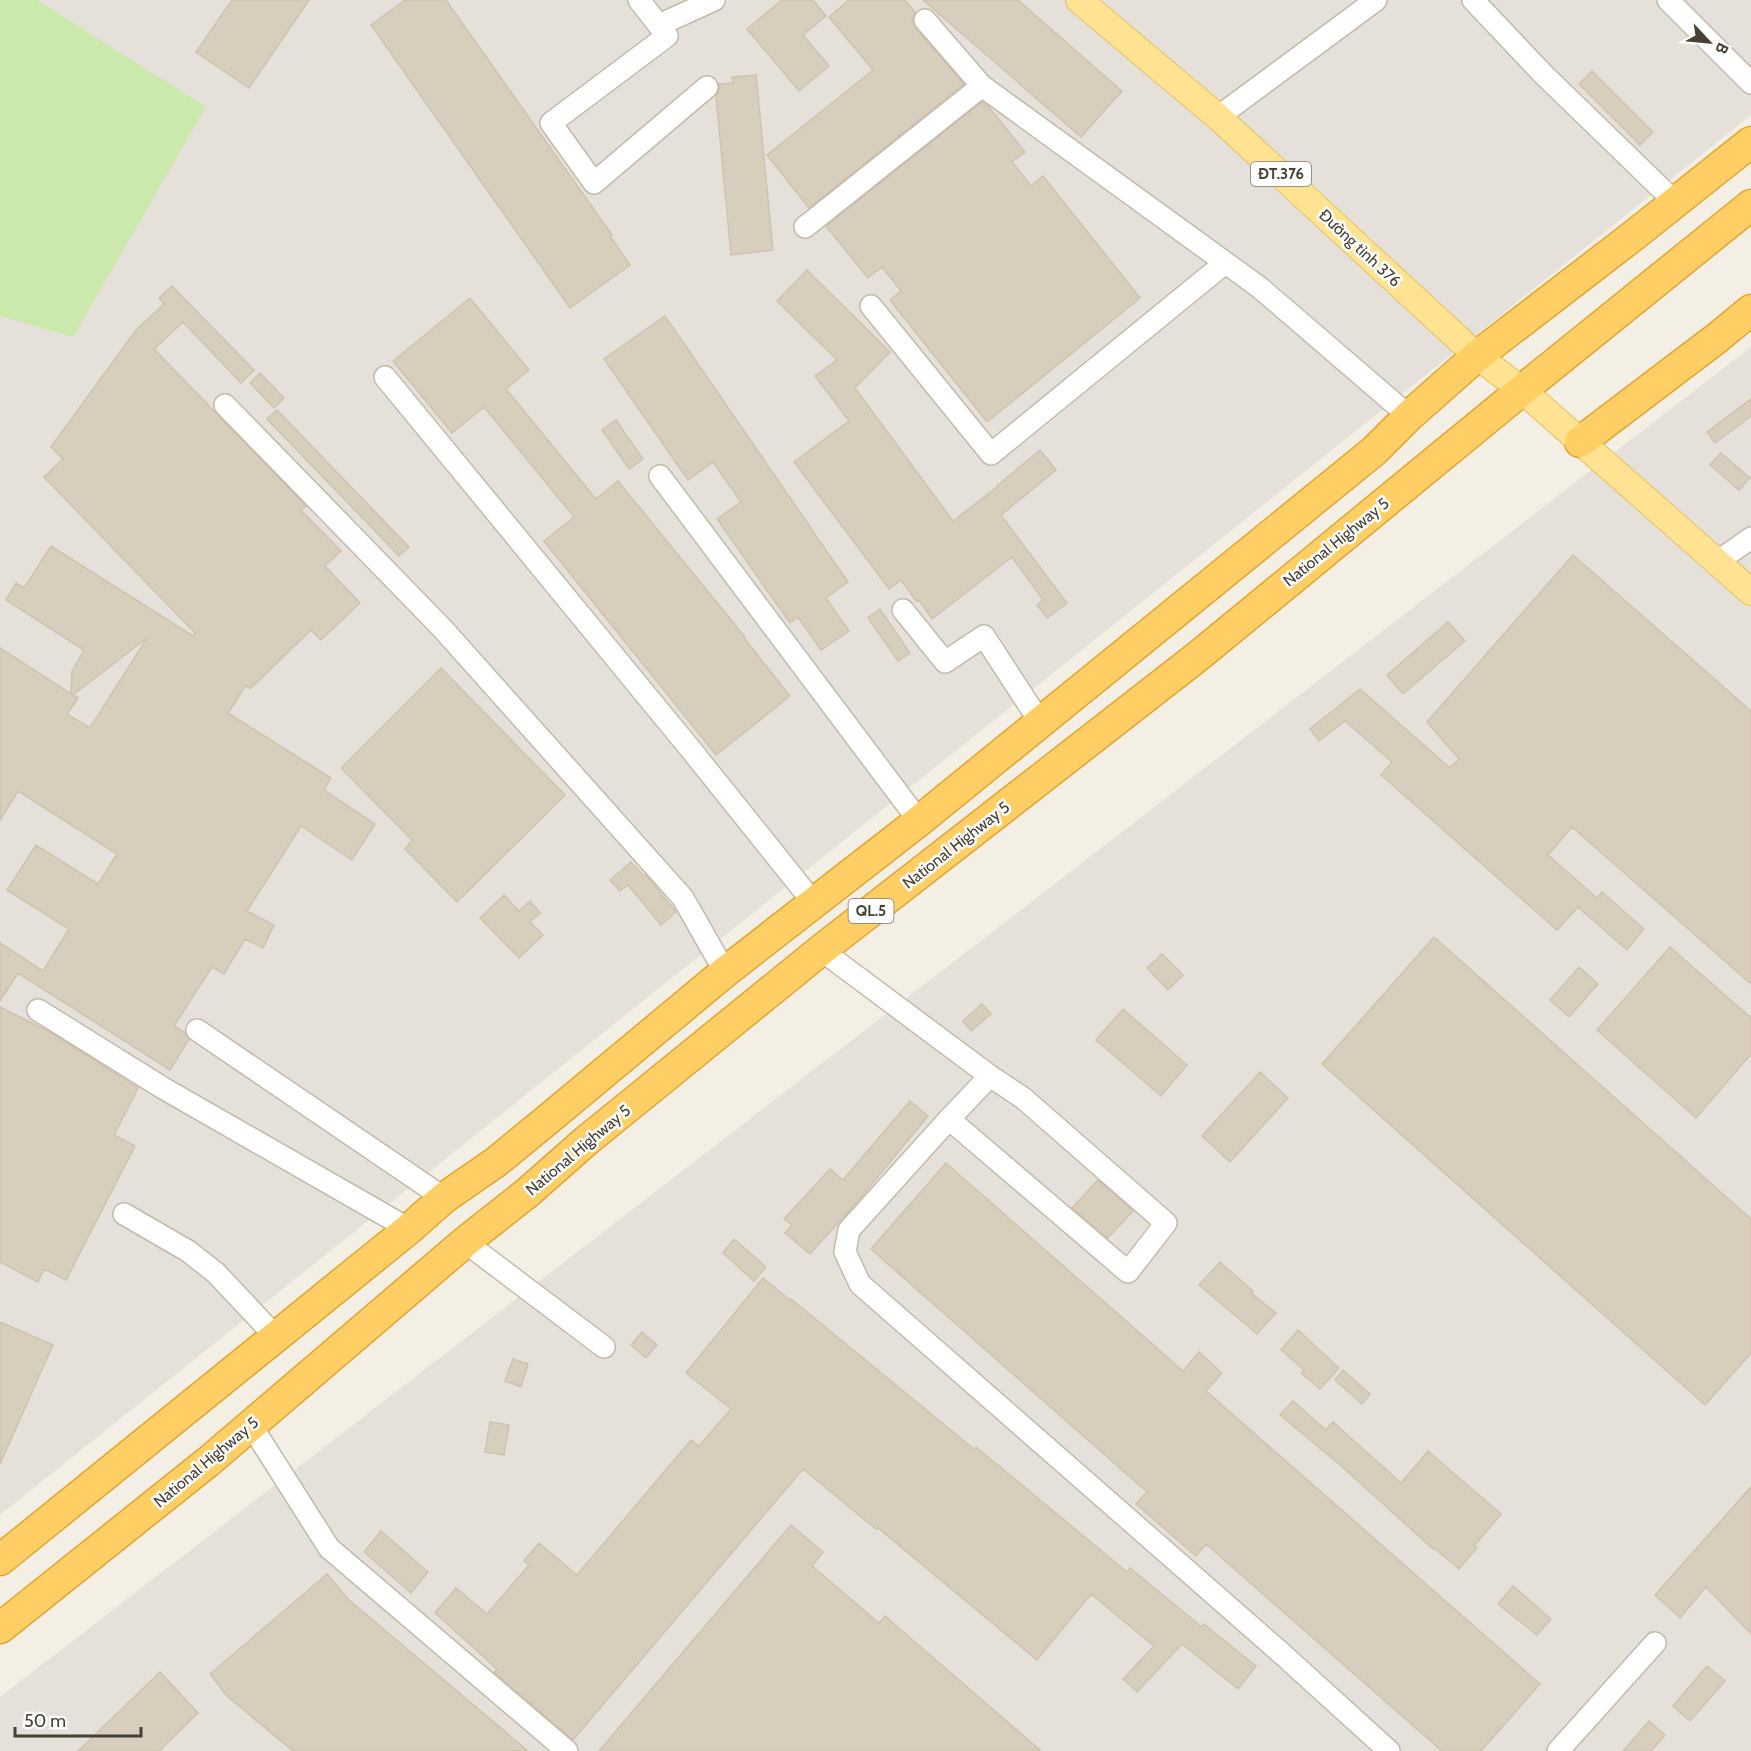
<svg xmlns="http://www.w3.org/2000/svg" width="1751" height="1751" font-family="Cabin,sans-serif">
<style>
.industrial{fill:#e5e1da}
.grass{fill:#cce9ad}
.building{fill:#d8cebe;stroke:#d0c3ae;stroke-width:1.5;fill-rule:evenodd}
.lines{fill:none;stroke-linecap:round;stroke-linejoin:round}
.minor-casing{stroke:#c2baab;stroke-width:24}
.major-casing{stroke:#e7c160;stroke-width:28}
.highway-casing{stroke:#e1a531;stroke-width:33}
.minor{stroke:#fff;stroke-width:21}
.major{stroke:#ffe393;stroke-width:26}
.highway{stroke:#ffcf65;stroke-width:30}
.labels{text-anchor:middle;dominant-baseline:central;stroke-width:5;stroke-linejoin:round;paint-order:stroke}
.shield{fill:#fff;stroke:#7e7972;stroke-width:1.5}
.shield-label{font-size:15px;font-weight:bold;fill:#464035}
.street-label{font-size:16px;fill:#464035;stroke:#fff}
</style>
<rect width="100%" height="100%" fill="#f3efe5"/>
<!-- industrial -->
<path class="industrial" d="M0,0h1751v115l-1751,1400z
M1751,347v1404h-1751v-54z"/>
<!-- grass -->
<path class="grass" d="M0,0h37l169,107 -133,230 -73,-21z"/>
<!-- building -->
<path class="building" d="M232,0h77l-60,88 -53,-36z
M405,0h41l166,235 -2,1 20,29 -60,43 -199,-283z
M782,0h31l13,16 -23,19 26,31 -30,25 -52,-62z
M849,0h56l10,12 -3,10 3,6 49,56 -155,124 -42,-53 106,-85 -44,-53z
M923,0h95l104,91 -41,46z
M1592,71l61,61 -13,13 -61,-61z
M756,75l17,175 -42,5 -15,-159 3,-5v-7l14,-1 -1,-6z
M982,102l7,5 36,45 -13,10 19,24 12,-10 97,122 -153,124 -97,-122 11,-9 -19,-24 -14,11 -42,-52z
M807,270l83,82 -35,36 98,133 44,-34v-1l43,-36 16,20 -55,45 66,88 -20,15 -10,-13 6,-5 -31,-43 -80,62 -13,-19 -2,2 -16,-22 -12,9 -95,-127 55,-41 -34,-45 22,-16 -60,-59z
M172,286l82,84 -13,13 -58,-61 -29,27 152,157 -5,4 40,41 -16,15 35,37 -39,37 -10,-10 -61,59 -4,-4 -18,28 103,65 -7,12 51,34 -23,36 -51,-34 -54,85 27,14 -11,23 -18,-9 -21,35 -12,-7 -38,59 11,7 4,6 -19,31 -152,-97 -18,28v-58l43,28 26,-42 -62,-39 29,-45 62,39 19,-30 -99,-63 -18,29v-172l71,46 1,-23 12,-21 -78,-50 10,-17 8,5 27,-42 142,90 2,-3 -151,-156 19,-18 -12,-12 85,-117 28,-26 -5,-6zM147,638l-57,90 -23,-14 11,-16 -5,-3z
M470,298l59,72 -23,19 90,110 22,-18 127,156 -1,1 46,58 -74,59 -172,-214 30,-24 -90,-110 -32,26 -59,-72z
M665,316l183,266 -22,16 23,33 -28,19 -23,-33 -8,6 -73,-104 24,-17 -28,-40 -25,18 -84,-121z
M260,373l24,25 -10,10 -24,-25z
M1751,399v17l-36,27 -8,-11z
M277,410l132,137 -10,9 -132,-137z
M616,420l27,39 -14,10 -27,-39z
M1721,453l29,25 -11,12 -29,-25z
M1573,555l178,156v273l-179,-157 -24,28 49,43 5,-6 42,37 -17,21 -49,-43 -21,23 -176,-155 11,-13 -47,-41 -26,20 -9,-12 50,-40 90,79 9,-9 -32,-37z
M880,609l30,44 -12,8 -30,-43z
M1448,622l17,19 -62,53 -16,-19z
M441,668l124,127 -108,107 -52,-53 7,-9 -71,-72z
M631,862l13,14 2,-1 30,37 -15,13 -33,-40 -8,6 -10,-11z
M504,895l15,16 11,-10 10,12 -10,9 13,13 -24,23 -39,-40z
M1434,937l317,282v134l-46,52 -383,-341z
M1670,947l81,71v36l-55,64 -99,-88z
M1162,954l21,21 -15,15 -21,-22z
M1579,967l19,17 -29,33 -19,-17z
M982,1004l9,10 -20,17 -8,-10z
M0,1007l50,25 88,56 -24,47 21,11 -69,134 -22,-11 -6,13 -38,-20z
M1123,1009l64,56 -26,31 -65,-56z
M1260,1072l28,26 -58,64 -28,-26z
M910,1101l18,15 -71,86 -47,52 -25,-21 7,-8 -8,-6 46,-50 13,11z
M946,1163l237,208 16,-19 23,21 -16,18 334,293 -59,67h-39l-236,-207 -10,12 -60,-52 11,-12 -276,-243z
M1098,1180l35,31 -25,27 -36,-30z
M734,1239l32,28 -12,14 -31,-28z
M1220,1262l33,29 -2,2 25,20 -19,21 -58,-49z
M763,1278l27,22 1,-1 183,150 2,-2 151,125 3,-4 72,59 2,-3 52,42 -18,23 -56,-45 -45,48 -14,-13 31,-33 -63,-52 -54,66 -159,-132 -2,1 -73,-60 -230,271 -79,-68 3,-3 -62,-56 21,-25 31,26 42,-49 -5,-4 15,-18 38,32 114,-135 8,6 32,-37 -45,-36z
M0,1322l53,23 -53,119z
M1298,1330l41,38 -19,21 -19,-16 3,-3 -23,-20z
M642,1332l15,13 -11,13 -15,-13z
M513,1359l15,5 -7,23 -16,-6z
M1343,1370l27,24 -8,10 -27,-24z
M1293,1401l33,29 7,-8 68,61 27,-32 73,63 -27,32 3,2 -18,21 -25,-21 -1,1 -94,-85 -59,-49z
M490,1422l19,3 -5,30 -19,-3z
M1751,1487v147l-45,-47 -26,31 -25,-23z
M791,1525l32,27 -11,14 67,57 6,-7 156,135h-442z
M381,1531l47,41 -17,21 -47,-41z
M327,1574l22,26 179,151h-235l-66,-55 -17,-22z
M1513,1586l38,33 -14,16 -39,-31z
M1707,1666l18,15 -35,40 -17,-15z
M160,1672l38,41 -39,38h-81z
M1649,1721l16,14 -14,16h-28z"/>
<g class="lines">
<!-- minor casing -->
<g class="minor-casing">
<path id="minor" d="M639,0l28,36 -116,87 43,60 113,-96
M1473,0l70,74 132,128
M1668,0l83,83
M925,20l57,66 277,201 150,129
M659,25l55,-25
M1218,117l158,-117
M805,227l177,-141
M871,306l120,148 234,-191
M385,377l307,374 121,151
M225,405l217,223 241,270 42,74
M660,476l259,345
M1717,562l34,-24
M903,610l42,52 39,-26 56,86
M821,950l169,126 33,22 143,125 -38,49 -179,-153
M38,1010l125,78 246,141
M197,1030l247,168
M990,1076l-41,43 -100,111 -4,22 15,32 420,368 109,99
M124,1214l64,37 28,22 60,64
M465,1242l139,105
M251,1425l78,123 238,203
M1558,1751l97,-108"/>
</g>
<!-- major casing -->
<g class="major-casing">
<path id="major" d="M1079,0l139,117 259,239 45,34 229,202"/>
</g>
<!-- highway casing -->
<g class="highway-casing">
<path id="highway" d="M1580,442l137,-104 34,-28
M0,1560l409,-331 35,-31 52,-36 56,-46 173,-144 194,-151 455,-370 35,-35 68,-60 156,-120 118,-94
M0,1628l209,-167 256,-219 62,-49 59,-52 235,-191 376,-293 325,-267 229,-185"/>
</g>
<!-- minor -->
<use href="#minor" class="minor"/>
<!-- major -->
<use href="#major" class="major"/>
<!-- highway -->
<use href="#highway" class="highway"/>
</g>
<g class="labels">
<!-- shield labels -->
<g class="shield">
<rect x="1251" y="162" width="60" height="24" rx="4.5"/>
<rect x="848.5" y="899" width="45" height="24" rx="4.5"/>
</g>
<g class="shield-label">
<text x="1281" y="174">ĐT.376</text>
<text x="871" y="911">QL.5</text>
</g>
<!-- street labels -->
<g class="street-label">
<text transform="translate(1360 248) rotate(43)">Đường tỉnh 376</text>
<text transform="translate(1336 542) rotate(-39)">National Highway 5</text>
<text transform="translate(956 845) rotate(-38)">National Highway 5</text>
<text transform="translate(578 1150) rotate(-40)">National Highway 5</text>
<text transform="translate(206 1462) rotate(-40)">National Highway 5</text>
</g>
</g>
<!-- north arrow -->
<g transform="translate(1709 42) rotate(116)" stroke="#ffffff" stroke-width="4.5" paint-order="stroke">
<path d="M0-4.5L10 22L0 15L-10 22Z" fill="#464035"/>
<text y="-9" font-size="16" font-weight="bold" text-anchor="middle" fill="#464035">B</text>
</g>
<!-- scale -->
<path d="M15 1727v9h126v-9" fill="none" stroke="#464035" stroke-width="3"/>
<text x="24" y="1727" font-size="18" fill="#464035" stroke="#ffffff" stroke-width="4.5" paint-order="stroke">50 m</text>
</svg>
